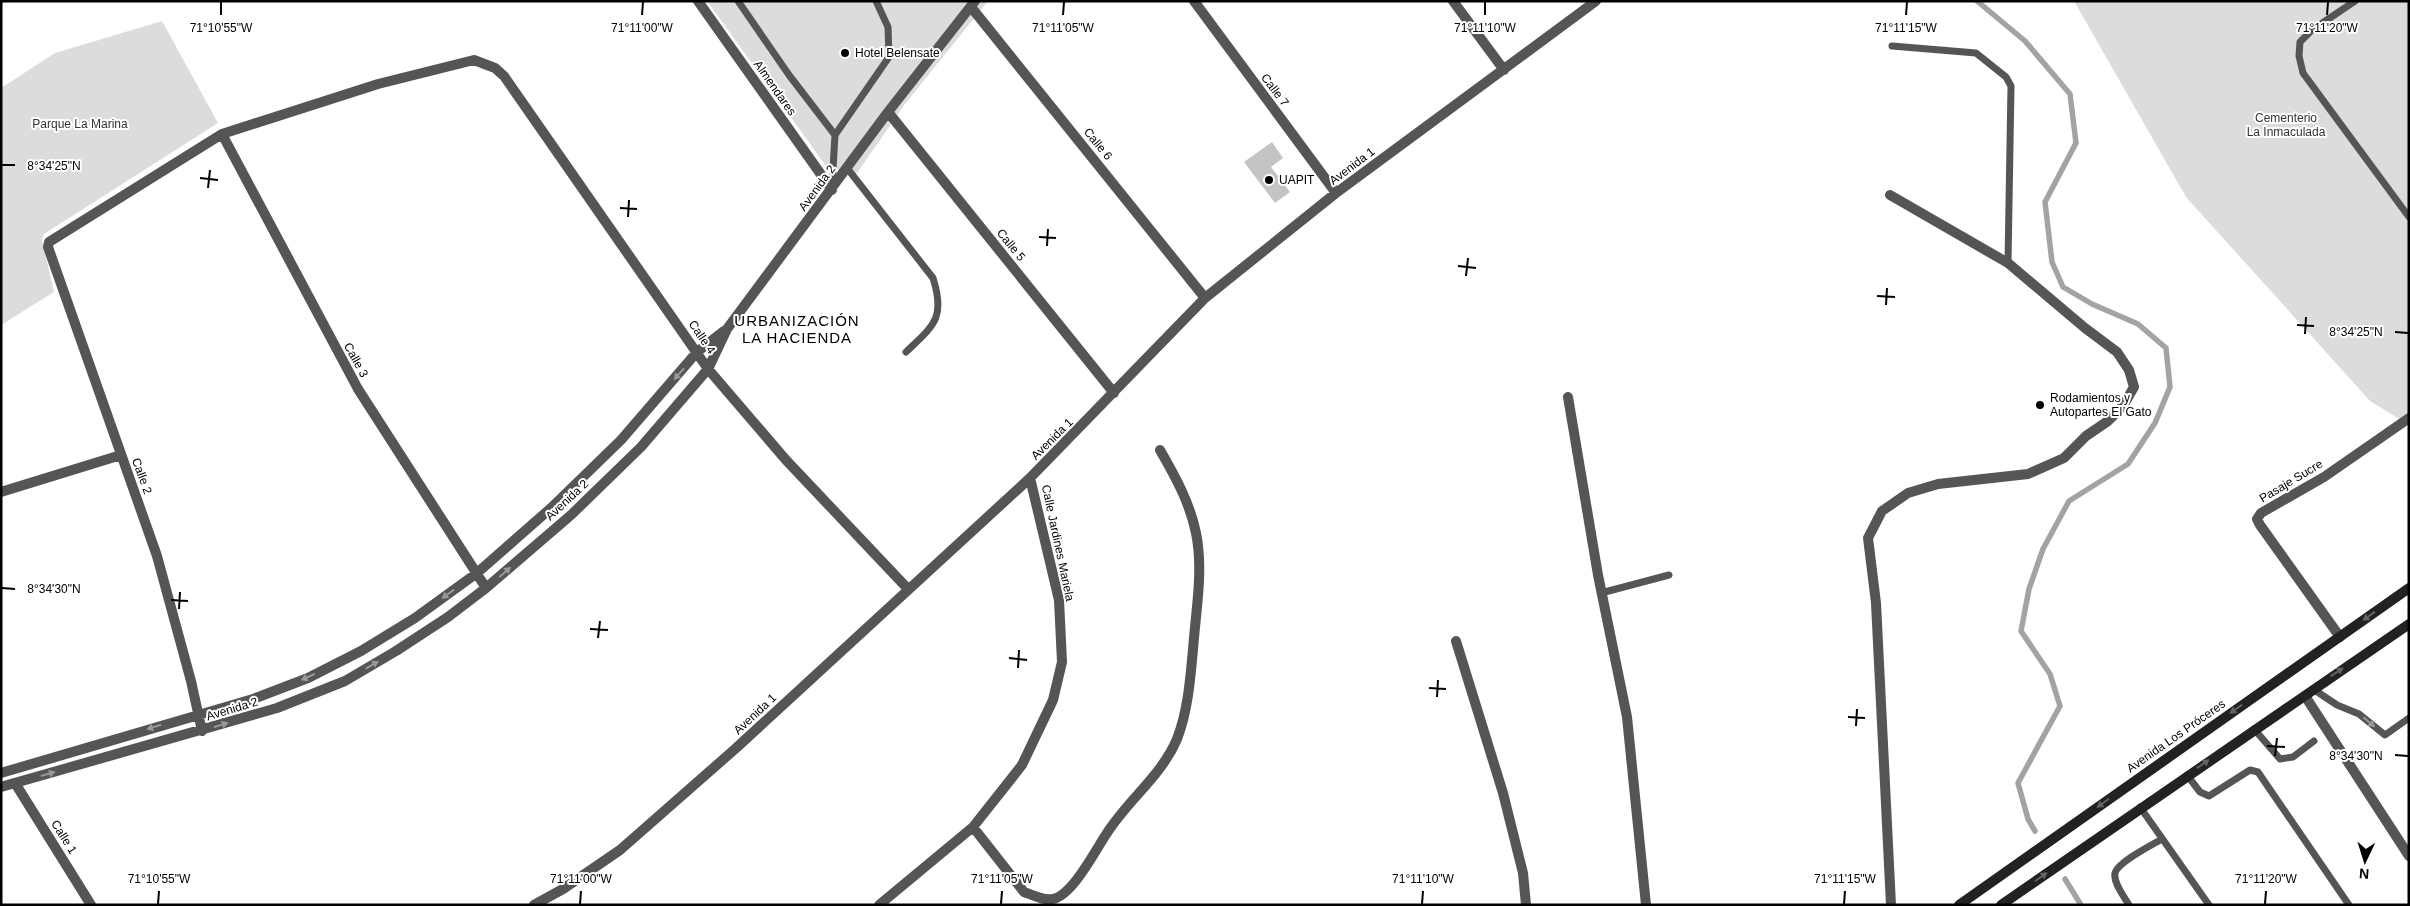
<svg xmlns="http://www.w3.org/2000/svg" width="2410" height="906" font-family="Arial,sans-serif">
<style>
.green{fill:#dcdcdc}
.lines{fill:none;stroke-linecap:round;stroke-linejoin:round}
.stream{stroke:#a3a3a3;stroke-width:5.5}
.building{fill:#c4c4c4}
.lane{stroke:#555;stroke-width:7}
.street{stroke:#555;stroke-width:10}
.secondary{stroke:#222;stroke-width:10}
.oneway{fill:#999}
.oneway2{fill:#646464}
.ticks{fill:none;stroke:#000;stroke-width:2}
.poi-dot{fill:#000;stroke:#fff;stroke-width:2}
.labels{text-anchor:middle;dominant-baseline:central;stroke-width:4;stroke-linejoin:round;paint-order:stroke}
.poi-label{font-size:12px;fill:#000;stroke:#fff;text-anchor:start}
.street-label{font-size:12px;fill:#000;stroke:#fff}
.park-label{font-size:12px;fill:#333;stroke:#fff}
.quarter-label{font-size:15px;letter-spacing:1px;fill:#000;stroke:#fff}
.ticks-label{font-size:12px;text-anchor:middle;fill:#000;stroke:#fff;stroke-width:4;stroke-linejoin:round;paint-order:stroke}
</style>
<rect width="100%" height="100%" fill="#fff"/>
<!-- green -->
<path class="green" d="M707,1h281l-83,103 -50,72 -29,-10z
M2074,1h335v424l-39,-24 -184,-204z
M162,21l56,102 -174,111 -2,6 12,52 -53,33v-237l54,-35z"/>
<g class="lines">
<!-- stream -->
<path class="stream" d="M1977,1l48,40 45,53 6,49 -31,59 7,60 11,25 29,17 46,20 28,24 4,39 -15,36 -27,41 -59,37 -26,48 -14,40 -8,42 29,43 10,32 -42,77 10,36 7,12
M2065,879l16,26"/>
</g>
<!-- building -->
<path class="building" d="M1272,142l11,16 -12,9 19,25 -15,11 -31,-41z"/>
<g class="lines">
<!-- lane -->
<path class="lane" d="M738,1l51,74 46,60
M2355,1l-43,29 -12,12 -1,14 4,17 106,144
M1892,46l84,7 30,24 5,9 -3,177
M847,168l86,110c13,41 0,48 -27,74
M832,186l3,-51 54,-78 -1,-30 -12,-26
M1601,593l68,-18
M2313,689l24,16 22,9 26,21 24,-17
M2254,729l26,30 13,-2 21,-16
M2187,775l13,17 9,4 41,-26 8,2 91,133
M2140,807l69,98
M2129,905c-5,-9 -16,-22 -14,-32 3,-11 37,-28 47,-34"/>
<!-- street -->
<path class="street" d="M698,1l134,189
M1194,1l142,192
M1453,1l51,69
M971,7l234,291
M888,112l226,281
M222,134l136,255 128,199
M1890,195l118,68 77,65 32,24 12,18 5,17 -11,19 -15,15 -22,15 -22,22 -36,16 -90,10 -30,9 -26,18 -14,27 8,65 15,302
M1568,397l30,178 29,142 19,188
M1,492l120,-37
M2340,637l-80,-112 -3,-6 4,-6 63,-36 85,-59
M1456,641l47,152 20,80 3,32
M2305,696l104,160
M202,731l-11,-50 -34,-125 -109,-309 1,-5 173,-108 156,-50 96,-24 21,8 9,8 204,293 78,91 122,129
M1,773l252,-74 55,-21 53,-27 54,-33 62,-45 74,-65 70,-68 76,-88 27,-21
M15,783l76,122
M1,787l276,-79 68,-27 51,-30 52,-34 38,-29 85,-73 70,-68 67,-78 19,-40 161,-217 87,-111
M973,827l51,65c8,3 20,9 29,7 20,-4 43,-50 54,-66 21,-33 55,-58 70,-94 12,-30 14,-69 17,-101 3,-35 9,-70 2,-105 -6,-30 -21,-57 -36,-83
M534,905l29,-16 57,-39 115,-101 295,-271 175,-180 131,-105 260,-192
M879,905l94,-78 49,-62 31,-65 9,-38 -3,-62 -29,-122"/>
<!-- secondary -->
<path class="secondary" d="M1959,905l450,-317
M2001,905l408,-281"/>
</g>
<!-- one-way arrows -->
<defs><path id="oneway-solid" d="M-6-.8H1V-3.2L6.5 0L1 3.2V.8H-6Z" transform="scale(1.25)"/></defs>
<g class="oneway">
<use href="#oneway-solid" transform="translate(679 374) rotate(131)"/>
<use href="#oneway-solid" transform="translate(505 572) rotate(-41)"/>
<use href="#oneway-solid" transform="translate(448 594) rotate(144)"/>
<use href="#oneway-solid" transform="translate(372 665) rotate(-30)"/>
<use href="#oneway-solid" transform="translate(308 677) rotate(156)"/>
<use href="#oneway-solid" transform="translate(2369 722) rotate(40)"/>
<use href="#oneway-solid" transform="translate(221 725) rotate(-17)"/>
<use href="#oneway-solid" transform="translate(154 727) rotate(163)"/>
<use href="#oneway-solid" transform="translate(48 774) rotate(-16)"/>
</g>
<g class="oneway2">
<use href="#oneway-solid" transform="translate(2369 616) rotate(144)"/>
<use href="#oneway-solid" transform="translate(2337 672) rotate(-34)"/>
<use href="#oneway-solid" transform="translate(2236 709) rotate(145)"/>
<use href="#oneway-solid" transform="translate(2203 764) rotate(-35)"/>
<use href="#oneway-solid" transform="translate(2103 803) rotate(145)"/>
<use href="#oneway-solid" transform="translate(2041 877) rotate(-35)"/>
</g>
<!-- ticks -->
<path class="ticks" d="M221,15v-13M642,15l1,-13M1063,15l1,-13M1485,15v-13M1906,15l1,-13M2327,15l1,-13M2,165h13M200,178l18,2M208,188l2,-18M620,208l17,1M628,217l1,-17M1039,237l17,1M1047,246l1,-17M1458,266l18,2M1466,276l2,-18M1877,296l18,1M1886,305l1,-17M2297,325l17,1M2395,332l13,1M2305,334l1,-17M2,588l13,1M171,600l17,1M179,609l1,-17M590,629l18,1M598,638l2,-17M1009,658l18,2M1018,668l1,-18M1429,688l17,1M1437,697l1,-17M1848,717l17,1M1856,726l1,-17M2267,746l18,1M2395,755l13,1M2275,756l2,-18M158,904l1,-13M580,904l1,-13M1001,904l1,-13M1422,904l1,-13M1844,904l1,-13M2265,904l1,-13"/>
<!-- markers -->
<g class="poi-dot">
<circle cx="845" cy="53" r="5"/>
<circle cx="1269" cy="180" r="5"/>
<circle cx="2040" cy="405" r="5"/>
</g>
<g class="labels">
<!-- poi labels -->
<g class="poi-label">
<text x="855" y="53">Hotel Belensate</text>
<text x="1279" y="180">UAPIT</text>
<text x="2050" y="398">Rodamientos y<tspan x="2050" dy="14">Autopartes El Gato</tspan></text>
</g>
<!-- street labels -->
<g class="street-label">
<text transform="translate(775 88) rotate(55)">Almendares</text>
<text transform="translate(1275 90) rotate(53)">Calle 7</text>
<text transform="translate(1098 144) rotate(51)">Calle 6</text>
<text transform="translate(1352 166) rotate(-37)">Avenida 1</text>
<text transform="translate(817 188) rotate(-54)">Avenida 2</text>
<text transform="translate(1011 245) rotate(51)">Calle 5</text>
<text transform="translate(702 337) rotate(56)">Calle 4</text>
<text transform="translate(356 360) rotate(61)">Calle 3</text>
<text transform="translate(1052 439) rotate(-45)">Avenida 1</text>
<text transform="translate(142 476) rotate(70)">Calle 2</text>
<text transform="translate(2291 481) rotate(-31)">Pasaje Sucre</text>
<text transform="translate(567 500) rotate(-43)">Avenida 2</text>
<text transform="translate(1058 543) rotate(78)">Calle Jardines Mariela</text>
<text transform="translate(232 709) rotate(-17)">Avenida 2</text>
<text transform="translate(755 714) rotate(-43)">Avenida 1</text>
<text transform="translate(2176 736) rotate(-35)">Avenida Los Próceres</text>
<text transform="translate(64 837) rotate(58)">Calle 1</text>
</g>
<!-- park labels -->
<g class="park-label">
<text x="2286" y="118">Cementerio<tspan x="2286" dy="14">La Inmaculada</tspan></text>
<text x="80" y="124">Parque La Marina</text>
</g>
<!-- quarter labels -->
<g class="quarter-label">
<text x="797" y="320">URBANIZACIÓN<tspan x="797" dy="17">LA HACIENDA</tspan></text>
</g>
</g>
<g class="ticks-label">
<text x="221" y="32">71°10'55"W</text>
<text x="642" y="32">71°11'00"W</text>
<text x="1063" y="32">71°11'05"W</text>
<text x="1485" y="32">71°11'10"W</text>
<text x="1906" y="32">71°11'15"W</text>
<text x="2327" y="32">71°11'20"W</text>
<text x="54" y="170">8°34'25"N</text>
<text x="2356" y="336">8°34'25"N</text>
<text x="54" y="593">8°34'30"N</text>
<text x="2356" y="760">8°34'30"N</text>
<text x="159" y="883">71°10'55"W</text>
<text x="581" y="883">71°11'00"W</text>
<text x="1002" y="883">71°11'05"W</text>
<text x="1423" y="883">71°11'10"W</text>
<text x="1845" y="883">71°11'15"W</text>
<text x="2266" y="883">71°11'20"W</text>
</g>
<!-- border -->
<rect width="2410" height="906" fill="none" stroke="#000000" stroke-width="5"/>
<!-- north arrow -->
<g transform="translate(2365 861) rotate(184)" stroke="#ffffff" stroke-width="4" paint-order="stroke">
<path d="M0-4L9 19L0 12L-9 19Z" fill="#000000"/>
<text y="-8" font-size="14" font-weight="bold" text-anchor="middle" fill="#000000">N</text>
</g>
</svg>
